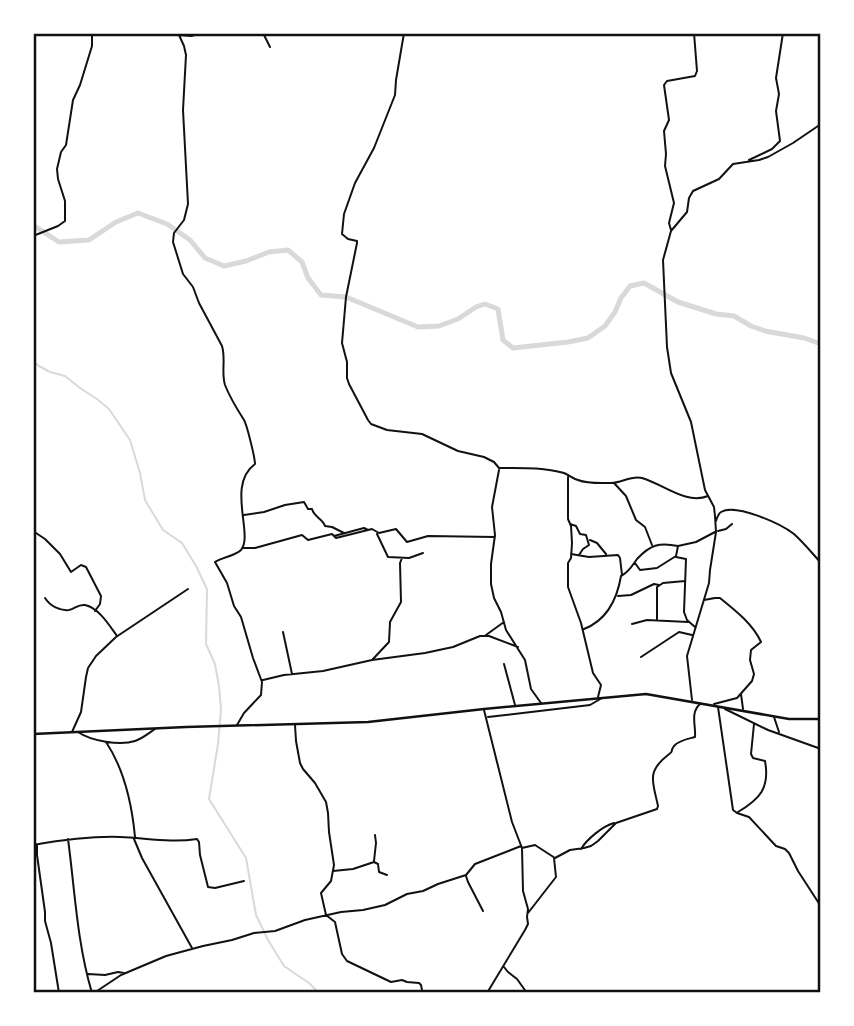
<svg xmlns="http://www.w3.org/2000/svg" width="854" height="1026" font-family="'Noto Sans',sans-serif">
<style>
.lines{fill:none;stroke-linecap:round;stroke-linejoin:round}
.stream{stroke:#d9d9d9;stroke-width:2}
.river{stroke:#d9d9d9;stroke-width:5}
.minor{stroke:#111;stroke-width:2}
.secondary{stroke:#111;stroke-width:2.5}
.neatline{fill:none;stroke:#111;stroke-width:2.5}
</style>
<rect width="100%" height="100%" fill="#fff"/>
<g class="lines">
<!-- stream -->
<path class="stream" d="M33,361l6,5 11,6 15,4 15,12 17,11 12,10 21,31 10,33 5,27 18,30 19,13 14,23 11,23 -1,55 9,20 4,22 2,23 -3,35 -9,55 37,59 10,57 12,25 16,26 25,17 10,10"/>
<!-- river -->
<path class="river" d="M33,225l26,17 30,-2 27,-18 22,-9 29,11 23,16 15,18 19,8 22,-5 23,-9 19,-2 14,12 6,16 13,17 25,2 72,30 21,-1 19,-7 18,-12 9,-3 13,5 5,31 10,8 55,-6 20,-4 17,-12 10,-14 6,-14 9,-12 14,-3 34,19 38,12 18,2 17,10 14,5 39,7 17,6"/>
<!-- minor -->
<path class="minor" d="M171,33l8,2 5,11 2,9 -3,55 5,94 -4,16 -10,13 -1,9 10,32 10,13 6,16 23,43c4,13 -1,26 3,39 5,13 12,24 19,35 3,5 11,38 11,44 -29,21 -1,71 -14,86 -6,6 -18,7 -26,12l12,21 7,23 7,11 12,41 9,24 -1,13 -17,18 -7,12
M263,33l7,14
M404,33l-8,47 -1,15 -21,53 -19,35 -11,31 -2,20 6,5 9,2v2l-11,54 -4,46 5,19v16l2,6 19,36 3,4 16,6 35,4 36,17 26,6 10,5 5,6c22,0 44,-1 65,5 5,2 9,6 14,7 10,4 22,3 33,3 10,0 21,-8 31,-5 21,6 44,27 66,18
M180,35l11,1 13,-3
M749,160l23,-11 8,-8 -4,-30 3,-17 -3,-16 7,-45
M671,230l-2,-7 5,-20 -9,-37 1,-12 -2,-23 5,-11 -5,-35 3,-4 28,-5 2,-5 -3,-38
M33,236l25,-10 7,-5v-20l-7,-22 -1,-10 4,-17 5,-7 7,-45 7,-15 12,-39v-13
M499,470l-7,37 3,28 -4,29v20l3,14 7,14 5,18 19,30 6,29 10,14
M568,477v42l3,7 1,17 -1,15 -3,5v24l13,36 12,50 8,12 -3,12
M614,483l12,13 10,24 9,7 7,18
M244,515l20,-3 21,-7 19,-3 4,7h4c2,8 11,10 13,17l7,1 12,6
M716,521c1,-3 2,-7 5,-9 15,-9 60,12 73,22 10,9 18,19 27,29
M570,524l6,2 4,8 6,1 3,10 -6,4 -4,6
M33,531l12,8 15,15 11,18 10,-7 5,2 15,29 -1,8 -5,7
M718,531l8,-2 6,-5
M377,534l11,23 21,1 14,-5
M334,536l30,-8 4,2
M590,540l7,3 9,11
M242,548h13l47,-13 6,5 24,-6 4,4 36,-9 7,4 17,-4 11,13 21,-6 67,1
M571,554l18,3 29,-2 2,3 2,17
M676,557l10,2 -2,53 3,8 8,7
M635,563l5,7 17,-2 19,-12 2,-10 18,-4 19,-10
M618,596l13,-1 23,-11 5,1
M45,598c5,8 15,13 24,12 6,-1 9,-6 16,-5 14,3 24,20 32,31
M704,600l11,-2h5c15,12 33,26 41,44l-10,8 -1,10 4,14 -2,7 -15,17 -23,6
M657,620v-33l6,-4 22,-2
M632,624l15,-4 41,2
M584,629c23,-9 33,-29 37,-53 8,-4 11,-10 16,-17 13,-14 22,-17 41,-13
M283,632l9,42
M486,635l18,-13
M641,657l38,-25 13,3
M373,659l16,-17 1,-20 11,-20 -1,-39 2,-5
M504,664l11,41
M263,680l21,-5 39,-4 49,-11 53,-7 28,-6 27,-11h9l29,11
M741,694l2,15
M692,700l-5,-44 22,-73 1,-13 6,-38 -1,-16 -1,-9 -9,-17 -14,-68 -20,-49 -4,-26 -4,-87 8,-29 16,-19 2,-14 4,-7 26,-12 14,-15 26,-4 9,-3 25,-14 28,-19
M718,707l15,103 4,3 12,4 27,29 9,3 4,4 9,18 22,34
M725,709l43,21 53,19
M484,710l28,112 10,26 1,43 5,18 -1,8 1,7 -3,6 -38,63
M488,717l102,-12 12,-7
M774,717l5,15
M295,725l1,16 4,22 3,6 12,14 11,19 2,11 1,19 5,33 -3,16 -10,12 5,22 9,7 7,32 5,7 44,21 11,-2 5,2 12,1 2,2 1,5
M72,732l9,-20 5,-35 2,-9 8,-12 20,-19 72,-48
M78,732c13,9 42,14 57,9 7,-2 14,-8 20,-12
M106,742c18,27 26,63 29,95
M738,812c22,-13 32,-24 27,-51l-12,-3 -2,-4 3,-30
M68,839c7,52 9,104 24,154
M134,839l8,19 50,90
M33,845c29,-5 58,-9 87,-8 26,1 51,6 77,2l2,3 1,13 8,32 7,1 29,-7
M37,845v10l8,57v9l6,22 8,50
M522,848l13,-3 20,13 15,-8 14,-2 7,-2 7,-5 18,-18 41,-14 1,-3c-5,-24 -12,-34 10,-51 7,-5 1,-2 6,-9 5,-6 14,-7 21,-9 1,-12 -5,-24 5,-33
M581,849c6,-10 22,-23 33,-26
M374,861l2,-18 -1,-8
M333,871l20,-2 21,-7 4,2 1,8 8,3
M466,876l2,6 15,29
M528,913l28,-36 -2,-19
M504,967l4,5 9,7 10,14
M88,974l17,1 13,-3 6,1
M94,993l27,-18 45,-19 37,-10 29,-6 22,-7 21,-2 30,-11 36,-8 22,-2 22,-5 22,-11 16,-3 15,-7 28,-9 9,-11 46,-18"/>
<!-- secondary -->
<path class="secondary" d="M33,734l153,-7 182,-5 116,-13 162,-15 143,25h32"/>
</g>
<!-- border -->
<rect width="854" height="1026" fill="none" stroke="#ffffff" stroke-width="70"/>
<rect x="35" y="35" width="784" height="956" class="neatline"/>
</svg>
